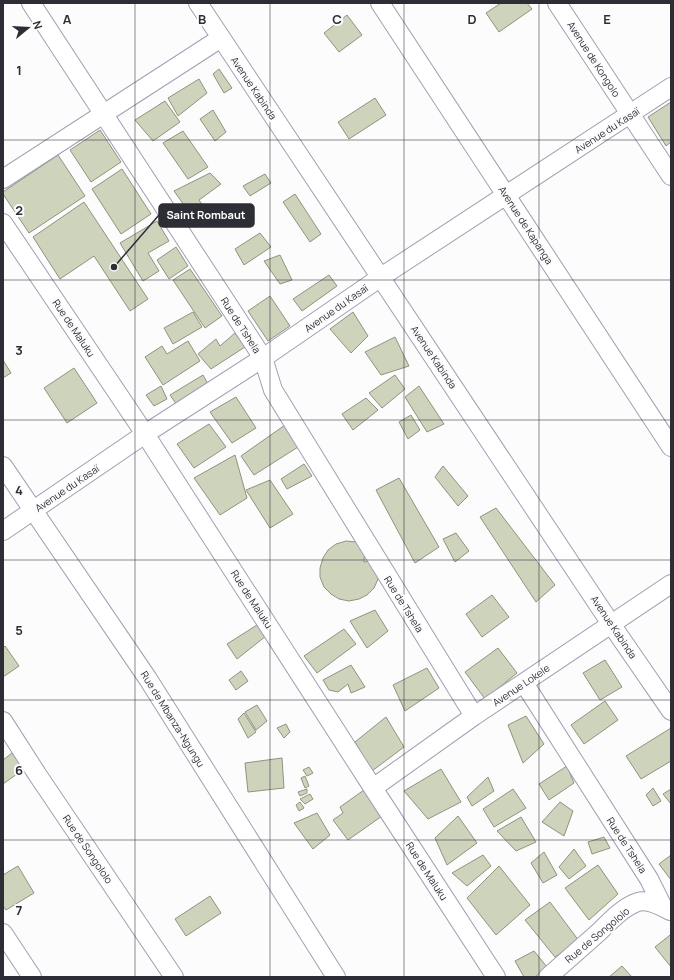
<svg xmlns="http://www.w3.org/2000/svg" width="674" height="980" font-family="Manrope,sans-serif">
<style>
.building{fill:#ced3bc;stroke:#8f937e}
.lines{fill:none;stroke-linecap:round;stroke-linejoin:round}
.minor-casing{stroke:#a09fb5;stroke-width:20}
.minor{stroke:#fff;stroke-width:18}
.grid{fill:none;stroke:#2d2d36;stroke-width:1;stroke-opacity:0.55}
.labels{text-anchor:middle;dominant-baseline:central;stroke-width:4;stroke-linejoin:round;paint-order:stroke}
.street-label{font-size:10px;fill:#2d2d36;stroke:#fcfcfc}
.grid-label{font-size:13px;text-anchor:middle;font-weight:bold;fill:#2d2d36;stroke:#fcfcfc;stroke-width:4;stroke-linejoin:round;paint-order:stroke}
.leader{fill:none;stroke:#2d2d36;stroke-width:1.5}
.callout-dot{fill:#2d2d36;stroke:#fcfcfc;stroke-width:1.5}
.callout{fill:#2d2d36;stroke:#2d2d36;stroke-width:1.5}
.callout-label{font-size:11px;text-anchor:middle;font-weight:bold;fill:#fff}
</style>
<rect width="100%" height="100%" fill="#fcfcfc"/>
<!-- building -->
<path class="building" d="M501,3h26l5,6 -33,23 -13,-19z
M347,15l15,20 -23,17 -15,-19z
M219,69l13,19 -8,5 -11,-19z
M199,79l8,14 -29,23 -10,-18z
M375,98l11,17 -37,24 -11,-17z
M165,101l15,21 -27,19 -18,-21z
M671,102v40l-5,4 -18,-29z
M213,110l13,22 -11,9 -15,-22z
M100,130l21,32 -30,20 -21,-32z
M183,131l25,36 -20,12 -25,-36z
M58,155l27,41 -56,37 -26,-39v-2z
M122,169l29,45 -30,20 -29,-45z
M210,173l11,11 -22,16 8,12 -13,7 -20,-28z
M265,174l6,9 -21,13 -7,-10z
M295,194l26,40 -11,8 -27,-40z
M84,202l64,97 -18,12 -36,-55 -34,23 -27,-42z
M157,221l12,20 -21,12 11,18 -16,10 -23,-38z
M260,233l11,14 -27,18 -9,-16z
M176,247l12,19 -19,13 -12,-19z
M280,255l12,25 -12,4 -16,-23z
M190,269l32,47 -17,12 -32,-48z
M329,275l8,11 -35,25 -9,-12z
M270,296l20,30 -22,15 -20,-30z
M193,312l9,15 -29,17 -9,-16z
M353,312l15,24 -17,17 -21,-24z
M235,333l10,14 -34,22 -13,-15 18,-15 4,7z
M395,337l14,29 -28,9 -16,-23z
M188,341l12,20 -37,24 -18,-28 17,-11 5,8z
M3,360l8,13 -8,5z
M74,368l23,35 -30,20 -23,-35z
M203,375l5,9 -31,21 -7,-10z
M395,375l10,14 -23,19 -13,-15z
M161,386l6,13 -13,7 -8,-11z
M419,386l25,38 -17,8 -22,-35z
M236,397l20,31 -24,15 -22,-31z
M366,398l12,12 -25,20 -11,-16z
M411,415l9,15 -12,9 -9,-17z
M209,424l17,23 -32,21 -17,-24z
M285,425l13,22 -44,28 -13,-19z
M235,455l12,43 -27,17 -26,-37z
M304,464l8,12 -25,13 -6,-10z
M443,466l25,30 -10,10 -23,-29z
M399,478l40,69 -24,16 -39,-73z
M270,480l23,34 -23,14 -24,-38z
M496,508l59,77 -19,17 -56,-85z
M456,533l13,18 -14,11 -12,-23z
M346,541l10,1 9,4 -1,16 13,-2 2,10 -1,9 -4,9 -7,7 -8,4 -10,2 -10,-2 -8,-5 -7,-7 -4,-10v-9l3,-10 5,-8 8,-6z
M492,595l17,22 -27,20 -16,-23z
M375,610l13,21 -21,17 -17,-27z
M257,625l9,11 -29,23 -10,-15z
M344,629l12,15 -39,29 -13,-17z
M5,646l14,20 -16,11v-29z
M498,648l19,25 -32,26 -20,-27z
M605,660l17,27 -22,13 -17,-27z
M351,665l14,22 -14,6 -3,-9 -10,8 -9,-2 -6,-10z
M427,668l12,20 -34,23 -12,-26z
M241,671l7,10 -12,9 -7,-10z
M605,701l13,19 -34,24 -13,-19z
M257,705l10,16 -11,9 -11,-18z
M244,713l12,19 -8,6 -10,-19z
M526,716l18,28 -21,19 -15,-38z
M386,717l18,30 -32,24 -17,-29z
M286,724l4,8 -6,6 -7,-10z
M671,728v33l-30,18 -15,-23z
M12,753l12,16 -21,15v-24z
M282,758l2,30 -36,4 -3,-29z
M567,766l7,17 -25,17 -10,-16z
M309,767l4,6 -6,3 -4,-6z
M441,769l20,33 -33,17 -24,-28z
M305,776l4,10 -4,2 -4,-10z
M488,777l6,14 -22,15 -5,-9z
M653,788l8,13 -8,5 -7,-11z
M307,789v4l-7,3 -2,-4z
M513,789l13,19 -32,19 -11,-18z
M671,789v15l-8,-10z
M364,790l18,26 -34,24 -15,-20 10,-7 -3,-6z
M310,794l3,5 -8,5 -5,-5z
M300,802l4,6 -5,3 -3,-6z
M560,802l13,9 -9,25 -22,-14z
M317,813l13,22 -17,14 -19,-26z
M458,816l19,27 -30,22 -12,-27z
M521,817l15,25 -20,9 -19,-20z
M604,837l6,11 -18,6 -4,-12z
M574,849l12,17 -17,13 -10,-12z
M544,852l13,23 -14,8 -12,-20z
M483,855l8,11 -24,20 -15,-13z
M671,855v25l-12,-16z
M598,865l20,29 -29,26 -24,-32z
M18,866l16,27 -28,17 -3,-4v-31z
M499,866l31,39 -34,30 -29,-37z
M210,896l11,17 -35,23 -11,-17z
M550,902l29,39 -24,16 -30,-37z
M670,935l1,2v30l-16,-20z
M534,951l13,16 -12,10h-11l-9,-16z
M622,966l10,11h-23z"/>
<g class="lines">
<!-- minor casing -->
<g class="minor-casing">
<path id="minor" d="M31,3l232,355 10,32 201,326
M198,3l413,621 60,87
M380,3l291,444
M557,3l114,173
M3,179l218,-141
M3,223l142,211 228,354 123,189
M3,466l145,213 188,298
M3,531l142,-97 118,-76 118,-81 290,-190
M524,683l125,196 14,28
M3,721l34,53 137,203
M373,788l101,-72 197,-132
M3,933l29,44
M548,977c17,-15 34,-30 51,-45 11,-11 24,-25 39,-30 10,-3 23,4 32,9"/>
</g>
<!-- minor -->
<use href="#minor" class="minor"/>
</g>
<!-- grid -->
<path class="grid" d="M135,3v974M270,3v974M404,3v974M539,3v974M3,140h668M3,280h668M3,420h668M3,560h668M3,700h668M3,840h668"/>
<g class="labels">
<!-- street labels -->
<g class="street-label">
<text transform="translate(594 59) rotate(57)">Avenue de Kongolo</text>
<text transform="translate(254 88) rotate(56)">Avenue Kabinda</text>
<text transform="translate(607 130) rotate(-33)">Avenue du Kasaï</text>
<text transform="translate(526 225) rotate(57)">Avenue de Kapanga</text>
<text transform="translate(336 308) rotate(-35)">Avenue du Kasaï</text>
<text transform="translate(241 325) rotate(57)">Rue de Tshela</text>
<text transform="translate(74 328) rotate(56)">Rue de Maluku</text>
<text transform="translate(434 357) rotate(56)">Avenue Kabinda</text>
<text transform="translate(67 488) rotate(-34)">Avenue du Kasaï</text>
<text transform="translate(252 599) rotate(57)">Rue de Maluku</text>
<text transform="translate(404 604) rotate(58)">Rue de Tshela</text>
<text transform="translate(614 627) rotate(56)">Avenue Kabinda</text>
<text transform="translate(521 685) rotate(-34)">Avenue Lokele</text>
<text transform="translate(173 719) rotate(58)">Rue de Mbanza-Ngungu</text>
<text transform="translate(627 845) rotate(57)">Rue de Tshela</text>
<text transform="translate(88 849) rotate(56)">Rue de Songololo</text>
<text transform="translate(427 871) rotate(57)">Rue de Maluku</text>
<text transform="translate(597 935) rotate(-40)">Rue de Songololo</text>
</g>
</g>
<g class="grid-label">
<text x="67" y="24">A</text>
<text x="202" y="24">B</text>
<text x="337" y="24">C</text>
<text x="472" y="24">D</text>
<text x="607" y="24">E</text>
<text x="19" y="75">1</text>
<text x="19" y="215">2</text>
<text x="19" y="355">3</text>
<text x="19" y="495">4</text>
<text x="19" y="635">5</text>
<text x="19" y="775">6</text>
<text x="19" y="915">7</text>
</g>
<!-- callouts -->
<path class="leader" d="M114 267L159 215"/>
<circle class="callout-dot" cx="114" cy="267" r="4"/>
<rect class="callout" x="159" y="204" width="95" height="23" rx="4"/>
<g class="callout-label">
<text x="206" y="219">Saint Rombaut</text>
</g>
<!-- border -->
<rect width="674" height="980" fill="none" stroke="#2d2d36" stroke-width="8"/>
<!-- north arrow -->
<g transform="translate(28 28) rotate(72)" stroke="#fcfcfc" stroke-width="3" paint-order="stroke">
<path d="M0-3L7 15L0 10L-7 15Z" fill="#2d2d36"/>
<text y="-6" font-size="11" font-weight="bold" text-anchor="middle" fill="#2d2d36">N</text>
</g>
</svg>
